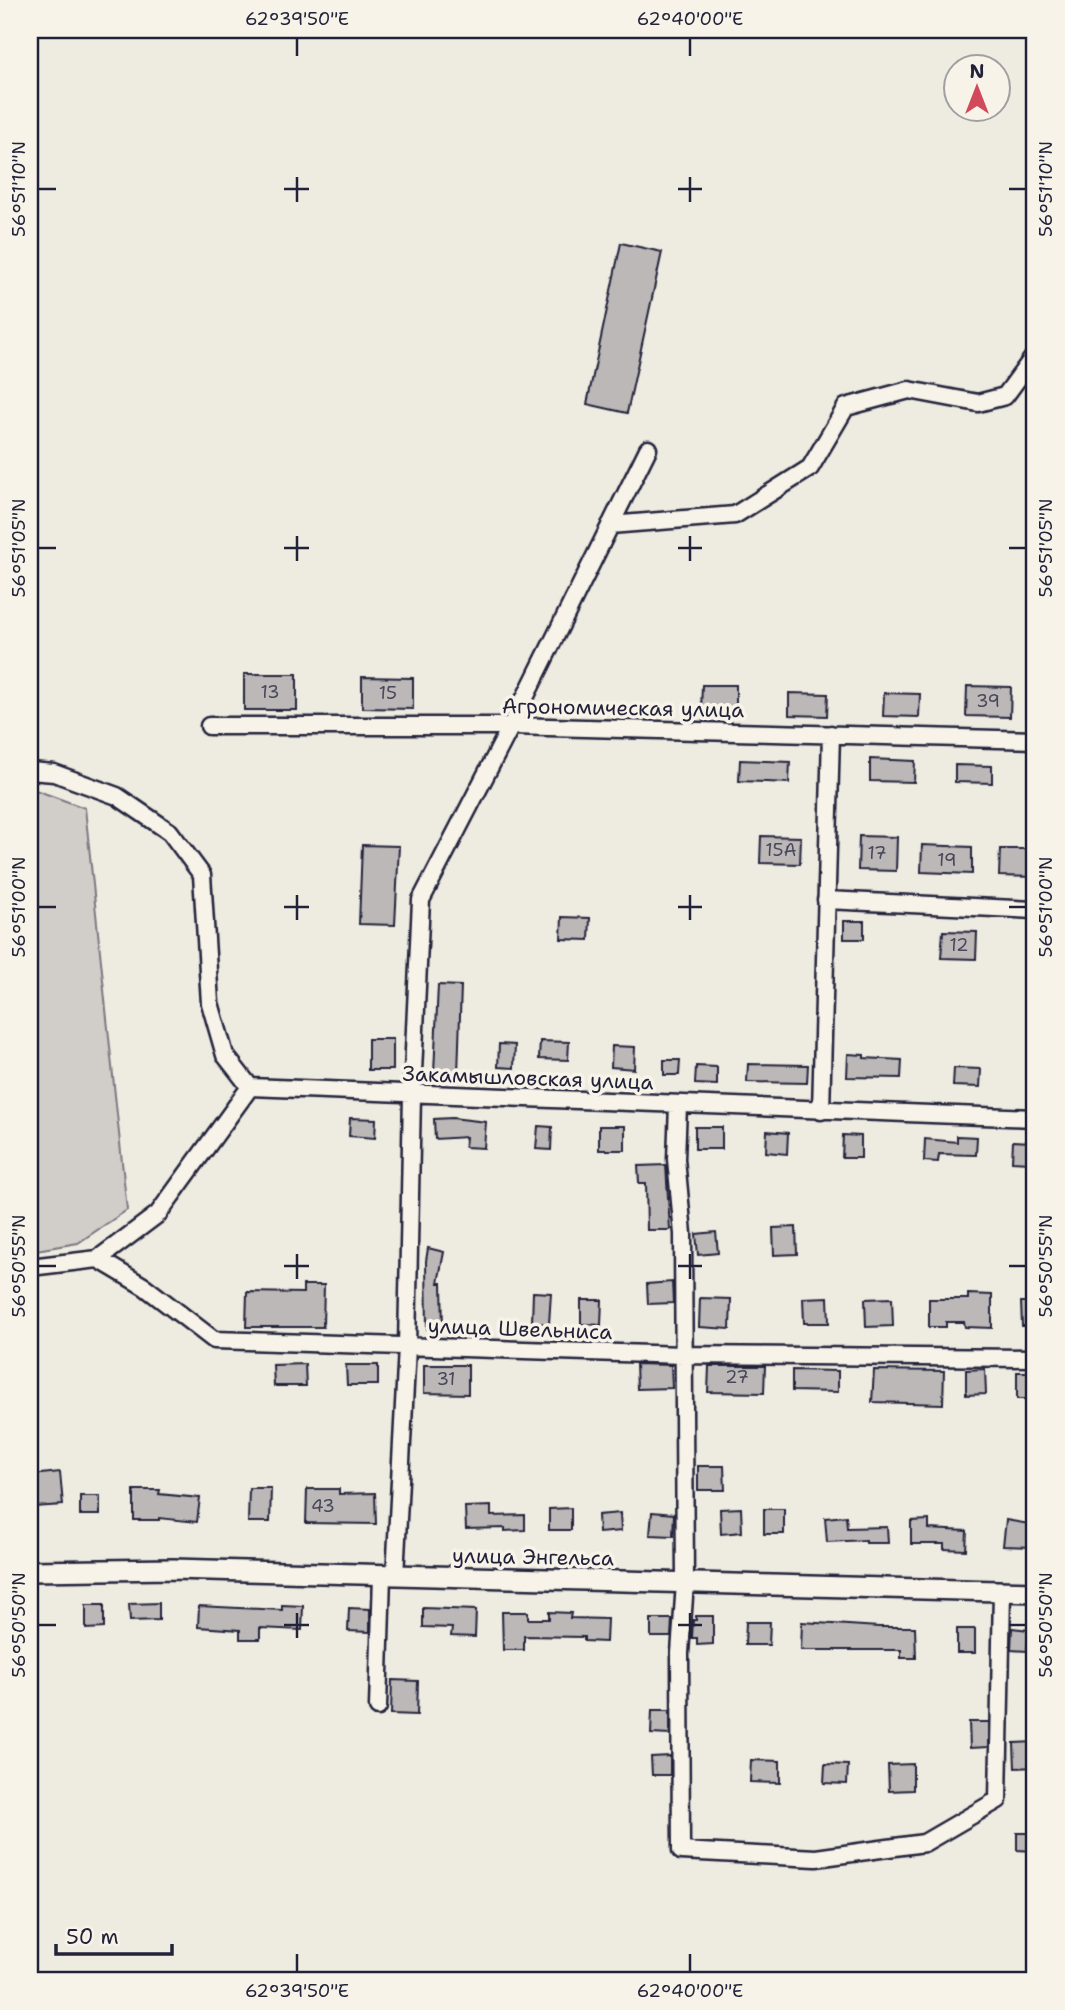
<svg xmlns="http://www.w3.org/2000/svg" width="1065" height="2010" font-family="'Shantell Sans',sans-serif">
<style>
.green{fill:#d1cdc9;stroke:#7a7882;stroke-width:2}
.building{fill:#bbb8b7;stroke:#22223b;stroke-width:2}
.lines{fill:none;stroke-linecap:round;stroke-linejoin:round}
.minor-casing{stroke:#22223b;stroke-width:21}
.major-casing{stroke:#22223b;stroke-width:24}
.minor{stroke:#f7f3e8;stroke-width:16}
.major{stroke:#f7f3e8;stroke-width:19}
.ticks{fill:none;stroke:#22223b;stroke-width:2.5}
.labels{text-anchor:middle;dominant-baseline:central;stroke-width:7;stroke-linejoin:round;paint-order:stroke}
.number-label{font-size:18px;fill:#48485a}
.street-label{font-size:21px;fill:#22223b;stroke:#f7f3e8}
.neatline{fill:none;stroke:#22223b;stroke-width:2.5}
.ticks-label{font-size:18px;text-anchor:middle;fill:#22223b}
</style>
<rect width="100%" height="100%" fill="#eeebe1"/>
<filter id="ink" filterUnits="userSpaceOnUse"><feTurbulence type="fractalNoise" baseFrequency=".0143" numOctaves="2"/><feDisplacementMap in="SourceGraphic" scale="14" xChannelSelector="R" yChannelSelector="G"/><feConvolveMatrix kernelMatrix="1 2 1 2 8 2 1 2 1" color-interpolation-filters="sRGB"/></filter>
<g filter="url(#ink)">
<!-- green -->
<path class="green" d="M30,788l55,20 42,402 -49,33 -48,8z"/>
<!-- building -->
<path class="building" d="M621,243l41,9 -35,161 -40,-9z
M244,674h53v36h-53z
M362,677l51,1v31l-51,-1z
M702,685h34v27l-35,-1z
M967,686l44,1 -1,30 -44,-1z
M789,693l39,1 -1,22 -38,-1z
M884,693l36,1 -1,23 -36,-1z
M870,759l45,2 -1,21 -44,-1z
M740,760l50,2 -1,21 -50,-2z
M955,765l37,1v17l-37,-1z
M761,836l40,1 -1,27 -40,-1z
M859,836l38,1 -1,34 -38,-1z
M362,845l37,1 -4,79 -36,-1z
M922,845l50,2v27l-51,-2z
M1000,849h35v28l-36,-1z
M562,917l28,1 -1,22 -28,-1z
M844,921h20v18h-20z
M943,931l34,1 -1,27 -35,-1z
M438,985l23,1 -3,88 -24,-1z
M368,1039h25v31h-25z
M540,1041l29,1 -1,18 -29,-1z
M499,1044l16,1 -1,23 -16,-1z
M612,1046l23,1 -1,22 -23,-2z
M848,1054l16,1v3l38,2 -1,18 -54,-1z
M664,1060h16l-1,15h-15z
M748,1064l60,1 -1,18 -60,-1z
M696,1066l21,1v18l-22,-1z
M954,1068l27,1 -1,18 -27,-1z
M350,1118l26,1 -1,19 -26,-2z
M452,1118l34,4 -2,26 -19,-1 1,-10 -31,2 -1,-20z
M538,1126l14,1 -1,23 -15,-1z
M599,1126h26v24h-26z
M695,1127h27v22h-27z
M767,1131l21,2 -1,21 -21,-2z
M843,1135l18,1v22h-19z
M957,1136l20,1 -1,18 -37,-1 -1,8 -14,-1 1,-22 32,3z
M1013,1141l17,1 -1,20 -17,-1z
M666,1165l4,65h-23l-1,-47h-7l-1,-17z
M796,1227l1,27 -23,1 -1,-27z
M716,1232l2,21 -20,2 -2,-21z
M428,1248l16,4 -6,31h4l1,45 -16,1 -1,-68z
M672,1282l1,21 -25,1 -1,-20z
M303,1285h21l-1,42h-77l1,-35 56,1z
M533,1292l18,1 -2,31 -17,-1z
M968,1294l24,1v33l-27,-1 -1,-5h-18v5h-17v-28h39z
M828,1297l1,26h-25l-1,-25z
M700,1298l31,1 -1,30 -31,-2z
M892,1298l1,28 -27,1 -1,-28z
M581,1300h21l-1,25 -20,-1z
M1021,1302h14v24h-13z
M305,1364l1,22h-32l-1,-21z
M636,1364l35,1 1,23 -35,1z
M346,1365h32v20h-31z
M424,1365h44v29l-44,-1z
M709,1366h56l-1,27 -56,-1z
M985,1369l1,25 -20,1v-25z
M792,1370l46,1v21l-46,-1z
M874,1370l70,1 -1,33 -71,-2z
M1017,1372h18v27h-18z
M698,1466h26l1,24h-27z
M60,1472l3,33 -29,2 -3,-32z
M249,1488h22l-1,34h-22z
M307,1489h32v5l36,-1 1,31 -70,-1z
M134,1490h26l-1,4 41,4 -3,24 -38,-4v2h-25z
M80,1496h20v19h-20z
M491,1506v10l34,-1v15l-20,1v-3l-39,1 -1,-22z
M571,1508v22h-22v-21z
M741,1508l1,24 -21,2 -1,-25z
M764,1509h20v25h-20z
M652,1512l22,2 -1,22 -23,-1z
M620,1513l1,18 -22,2 -1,-18z
M846,1516l1,12 40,-1 1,16h-22v-3l-39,2 -2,-24z
M929,1520v9l38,2 -1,19 -22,-1v-5h-33v-23z
M1006,1520l29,5v22l-32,-1z
M159,1603v17l-29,1 -1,-17z
M86,1605h18v23l-18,1z
M282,1605l21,1 -1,24 -42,-2v11h-20v-9l-42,-3 1,-21 83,4z
M349,1608l21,1v23l-22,-1z
M423,1608l53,2 -1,27 -24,-1 1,-8 -29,-1z
M502,1612h26v7h21v-7l22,1 -1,5 37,1 -1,23 -22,-1v-4l-60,-1v14h-21z
M696,1616h17v28l-16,1v-7h-5l1,-18h3z
M651,1619h21l-1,18h-20z
M746,1622h24l-1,23h-24z
M802,1622l77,5h36l1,31h-15v-8h-100z
M1012,1628l17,2 -2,21 -16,-1z
M957,1629h18v24h-18z
M392,1680l26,1 -1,34 -26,-1z
M652,1710h18v25l-19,-1z
M969,1722h20v25l-19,1z
M1035,1742v25l-20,1 -1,-25z
M670,1756v19h-18l-1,-18z
M751,1760l29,1v22l-30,-1z
M825,1764l23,1 -1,19 -23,-1z
M913,1764v26l-24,1 -1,-26z
M1017,1833h18v18l-18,-1z"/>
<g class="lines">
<!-- minor casing -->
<g class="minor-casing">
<path id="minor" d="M610,525l125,-10 75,-47 36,-61 63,-17 69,13 27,-7 30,-41
M209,726h302l524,14
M30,771l24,2 63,23 53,36 32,43 8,128 15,52 25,32
M826,900l209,10
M678,1105l-2,54 7,75 2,349 -5,70 1,198 135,7 108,-15 74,-43 4,-209
M821,1111l10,-377
M98,1259l60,-45 92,-127 785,31
M30,1267l68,-8 47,28 69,53 469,15 352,3
M395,1576l12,-229 5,-253 9,-194 90,-174 137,-277
M378,1707l4,-132"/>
</g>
<!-- major casing -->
<g class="major-casing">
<path id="major" d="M30,1571l143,-2 862,23"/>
</g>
<!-- minor -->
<use href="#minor" class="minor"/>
<!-- major -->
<use href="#major" class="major"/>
</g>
</g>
<!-- ticks -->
<path class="ticks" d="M297,38v18M690,38v18M297,177v25M690,177v25M38,189h18M284,189h25M678,189h24M1009,189h17M297,536v25M690,536v25M38,548h18M284,548h25M678,548h24M1009,548h17M297,895v25M690,895v25M38,907h18M284,907h25M678,907h24M1009,907h17M297,1254v25M690,1254v25M38,1266h18M284,1266h25M678,1266h24M1009,1266h17M297,1613v25M690,1613v25M38,1625h18M284,1625h25M678,1625h24M1009,1625h17M297,1954v18M690,1954v18"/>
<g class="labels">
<!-- number labels -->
<g class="number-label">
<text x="270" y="692">13</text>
<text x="388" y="693">15</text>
<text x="988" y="701">39</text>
<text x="781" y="850">15А</text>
<text x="877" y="853">17</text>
<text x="947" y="860">19</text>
<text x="959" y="945">12</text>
<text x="737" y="1377">27</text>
<text x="446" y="1379">31</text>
<text x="323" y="1506">43</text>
</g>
<!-- street labels -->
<g class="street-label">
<text transform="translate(623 708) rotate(1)">Агрономическая улица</text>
<text transform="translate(528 1078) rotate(2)">Закамышловская улица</text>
<text transform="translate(520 1329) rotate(2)">улица Швельниса</text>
<text transform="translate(533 1557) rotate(1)">улица Энгельса</text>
</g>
</g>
<!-- margin -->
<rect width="1065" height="2010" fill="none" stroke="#f7f3e8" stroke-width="77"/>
<!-- north arrow -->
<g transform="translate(977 88)"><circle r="33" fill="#f7f3e8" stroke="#a29fa3" stroke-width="2"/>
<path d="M0-5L12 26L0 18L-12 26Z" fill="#d1495b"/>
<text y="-10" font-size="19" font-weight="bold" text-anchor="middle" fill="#22223b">N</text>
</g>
<!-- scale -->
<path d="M56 1944v10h116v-10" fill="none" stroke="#22223b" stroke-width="3.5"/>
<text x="66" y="1944" font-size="21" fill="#22223b" stroke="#f7f3e8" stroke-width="5" paint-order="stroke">50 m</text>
<rect x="38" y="38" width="988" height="1934" class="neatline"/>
<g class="ticks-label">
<text x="297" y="25">62°39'50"E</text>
<text x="690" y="25">62°40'00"E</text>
<text transform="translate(19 189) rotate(-90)" y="6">56°51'10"N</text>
<text transform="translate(1046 189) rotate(-90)" y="6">56°51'10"N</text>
<text transform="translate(19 548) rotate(-90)" y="6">56°51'05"N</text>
<text transform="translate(1046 548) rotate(-90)" y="6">56°51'05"N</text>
<text transform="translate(19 907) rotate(-90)" y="6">56°51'00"N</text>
<text transform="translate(1046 907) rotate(-90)" y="6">56°51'00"N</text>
<text transform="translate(19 1266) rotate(-90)" y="6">56°50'55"N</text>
<text transform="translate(1046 1266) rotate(-90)" y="6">56°50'55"N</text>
<text transform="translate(19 1625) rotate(-90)" y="6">56°50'50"N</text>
<text transform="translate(1046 1625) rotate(-90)" y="6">56°50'50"N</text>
<text x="297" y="1997">62°39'50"E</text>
<text x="690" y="1997">62°40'00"E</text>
</g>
</svg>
